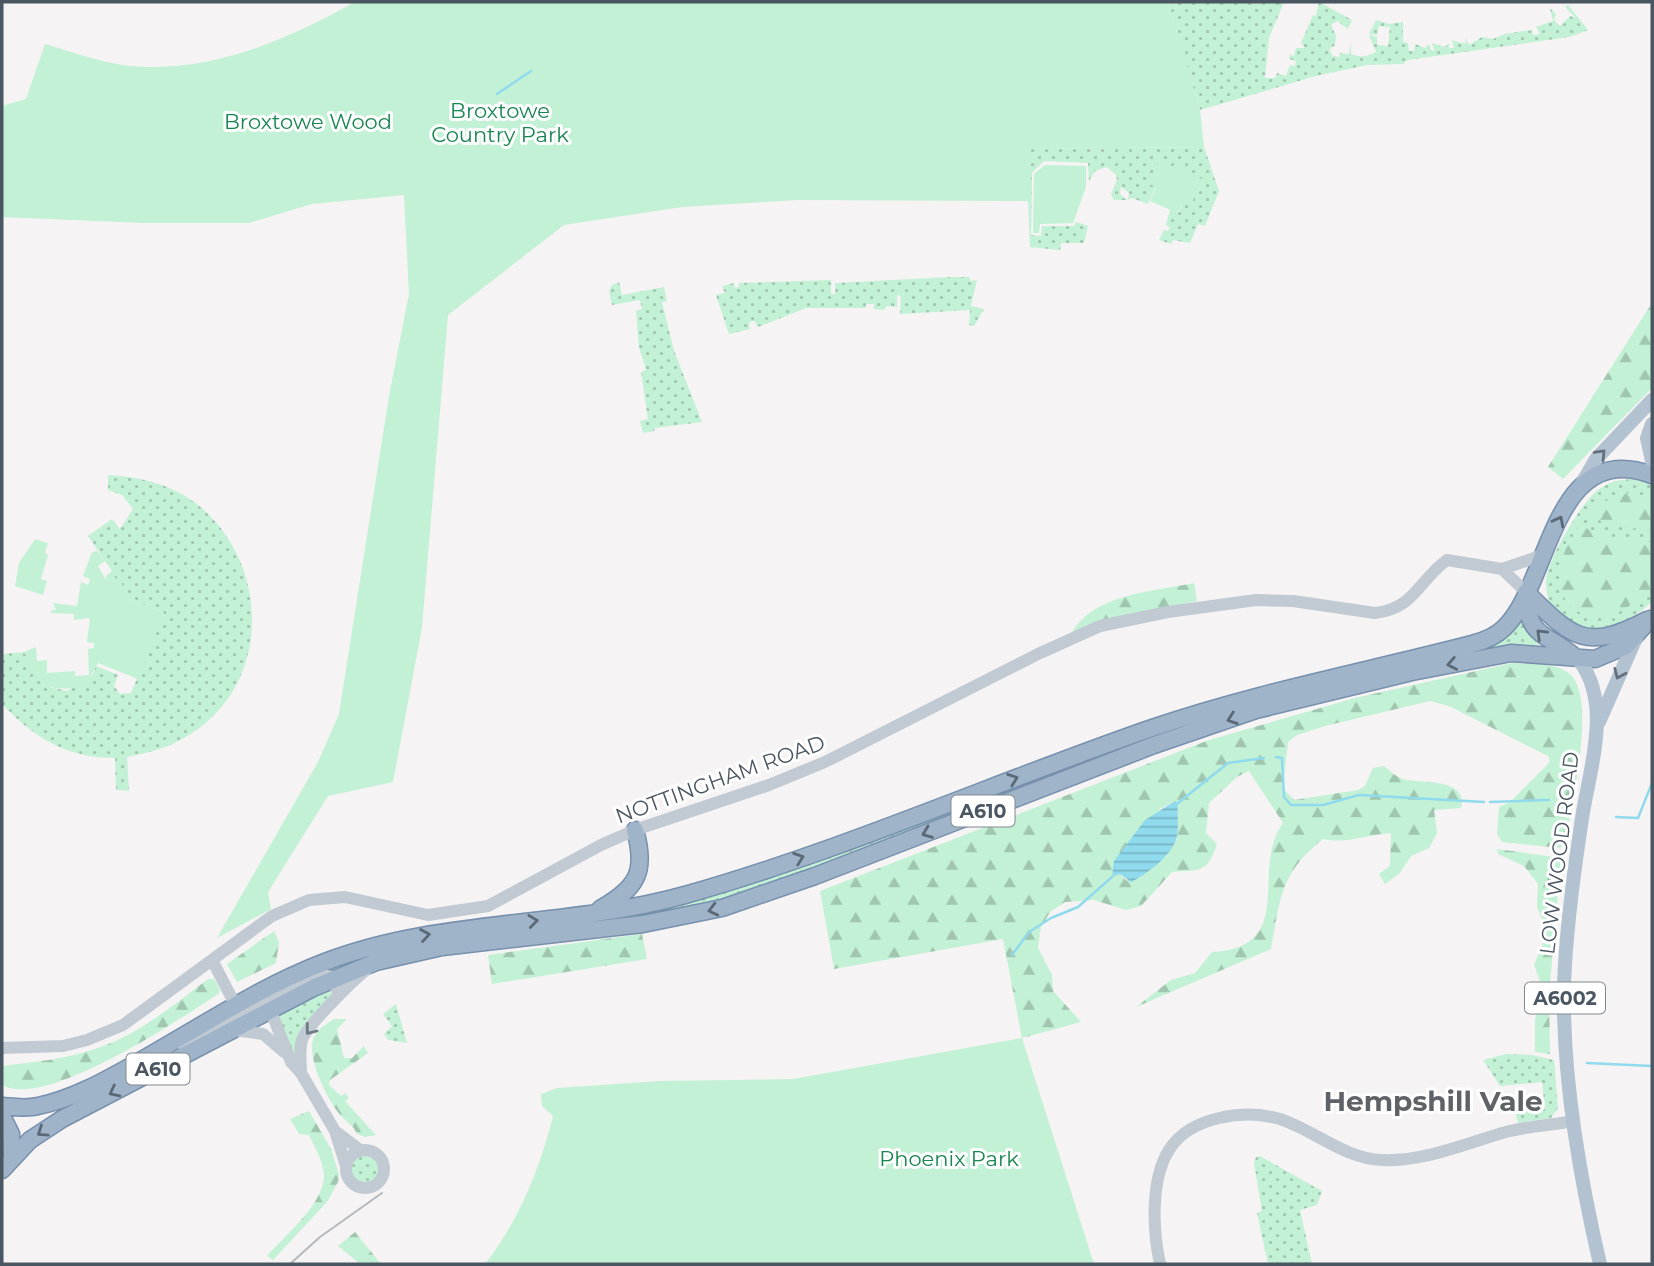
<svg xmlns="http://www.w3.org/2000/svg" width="1654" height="1266" font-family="Montserrat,sans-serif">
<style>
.grass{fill:url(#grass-dots)}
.forest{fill:url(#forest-firs);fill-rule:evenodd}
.park{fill:#c3f1d5}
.water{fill:url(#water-rules)}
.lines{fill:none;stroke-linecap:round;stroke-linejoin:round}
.stream{stroke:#90daee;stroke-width:2.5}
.trunk-casing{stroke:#7690ad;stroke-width:19}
.tertiary{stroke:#c1cad2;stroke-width:12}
.primary{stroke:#b3c2d1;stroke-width:14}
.trunk{stroke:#9fb4c9;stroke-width:16}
.tram{stroke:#b5b8bd;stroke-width:2}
.oneway{stroke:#64717d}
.oneway2{stroke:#5b6976}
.oneway3{stroke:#6e7983}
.labels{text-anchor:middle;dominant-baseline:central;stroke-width:6;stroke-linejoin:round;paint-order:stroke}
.shield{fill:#fff;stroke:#808990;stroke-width:2}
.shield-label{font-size:19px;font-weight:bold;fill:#4a5661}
.park-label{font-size:21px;fill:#17864f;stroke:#fff}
.street-label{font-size:21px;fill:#4a5661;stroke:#fff}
.district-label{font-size:28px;font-weight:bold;fill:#5f6368;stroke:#fff}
</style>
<defs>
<pattern id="grass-dots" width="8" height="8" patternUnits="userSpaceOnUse" patternTransform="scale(1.75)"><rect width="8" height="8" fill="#c3f1d5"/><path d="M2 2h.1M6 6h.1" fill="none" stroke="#a0c6b0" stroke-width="1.8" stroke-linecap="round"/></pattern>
<pattern id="forest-firs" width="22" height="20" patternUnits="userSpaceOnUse" patternTransform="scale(1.75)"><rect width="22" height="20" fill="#c3f1d5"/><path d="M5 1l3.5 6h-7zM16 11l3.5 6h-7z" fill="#a0c6b0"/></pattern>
<pattern id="water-rules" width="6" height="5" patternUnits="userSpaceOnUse" patternTransform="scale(1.75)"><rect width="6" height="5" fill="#90daee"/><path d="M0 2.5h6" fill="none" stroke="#78b4c4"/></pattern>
</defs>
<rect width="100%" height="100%" fill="#f5f3f3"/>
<!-- grass -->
<path class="grass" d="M1168,2h116l-15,36 -4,40h10l2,-5 9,3 4,-11 5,1 1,-5 -7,-2 1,-4 4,1 2,-8h9l-4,-5 12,-28 3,1 3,-14 33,18 -4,9 -11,-8 -6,4 5,11 -1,9 -6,5 4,6 6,1 1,-4 9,1 2,-13v13c12,4 13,3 25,-2l-7,-17 8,2v8l11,1 2,-19 -11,-1 -2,9 -8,-1 7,-14 13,4 14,-2v20l5,1 1,8h5l1,-7 10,4 4,-4 2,6 4,1 -3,-8 13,4 4,-4v5h5l-2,-8 13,4 1,-5 3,6 13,-8 11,2 11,-5 28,-4 1,5 7,-1 -4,-7 17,-6 -3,-13 6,6 -2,6 6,6 10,-10 6,2 -11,-11 3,-2 20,25 -19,7 -161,23 -5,4 -36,1 -51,11 -116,34z
M1204,147l15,44 -14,35 -7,-2 -8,19 -17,-3 -2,4 -12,-4 5,-10 4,1 2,-3 -4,-3 4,-15 8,3 7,-15 7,3 9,-22 -51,5 6,2 -8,18 -16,-6 -4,2 1,-7 -8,-6 -1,7 7,6h-13l-3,-6 6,-14 -1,-5 -9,-8 -12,4 -6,11 -1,-19 -44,-2 -12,12 -1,62 10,1 1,-10h32l2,-4 12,4 -4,17h-23l-1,7 -30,-3 -4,-98z
M951,277h19v4l7,-1 -6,26 13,3 -10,17 -5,-1 1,-15 -70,4 1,-18 -4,-1v12l-10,-1 -3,4 -10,-1v-5h-8v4h-60l-45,18 -4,1 -2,-6 -6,1 1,7 -21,5 -13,-39 9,-2 -3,-7 12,-3 1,5 4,-1v-4l92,-3v14h4v-11z
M619,282l3,13 42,-8 3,14 -5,1 12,49 28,71 -47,6 -1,3 -11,2 -3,-12 8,-2 -7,-47 5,-2 -7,-23 -3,-36 6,-2 -2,-9 -28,5 -3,-14 3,-6z
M108,475c32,2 64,9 90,30 75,61 74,186 -16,234 -17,10 -36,14 -55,18l2,34 -13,-1 -1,-32c-48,0 -81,-20 -113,-54v-50l22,-2 21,34 22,5 26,-17 3,-8 22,9 -4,11 6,8 11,-1 33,-80 -40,-16 -2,-13 -16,-4v-4l6,-5 -24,-35 24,-17 8,10 13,-20 -11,-14 -14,-5z
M1632,479l20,5v117c-31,35 -104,43 -106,-17 -1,-21 34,-80 51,-93 10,-9 21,-11 35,-12z
M1521,618l19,30 -214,40 -548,198 -72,22 -355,57 -2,-3 -14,7 -7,-2 30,-11 260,-42 637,-213 236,-55 12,-6z
M329,986l3,11 -31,33 -7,28 -17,-45z
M396,1004l11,39 -19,-3 -4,-6 8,-8 -9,-12z
M1506,1054l26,1 22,5 4,48 -7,10 -33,5 -3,-12 30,-2 -3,-27 -42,4 -17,-26z
M351 1169a14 14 0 1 1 28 0a14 14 0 1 1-28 0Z
M1260,1156l62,35 -5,14 -17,5 12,54h-44l-11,-51 5,-2 -8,-48 2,-6z"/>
<!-- forest -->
<path class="forest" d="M1652,303v85l-89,91 -15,-12z
M1628,493l24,6v31l-32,-3 -33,-11 16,-14z
M1579,526l39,13 34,3v45c-35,40 -104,43 -90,-27 3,-12 11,-23 17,-34z
M1194,583l3,18 -98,21 -27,11c21,-39 83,-42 122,-50z
M1512,663c17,1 45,-1 58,11 28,25 0,136 -5,171l-6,3 -57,-6 -5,-8 2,-27 11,-5 40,-40 -2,-6 -99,-50 -19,-5 -105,25 -28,9 -9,7 -5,46 11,12 64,-10 7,-4 8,-18 11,-2c6,5 12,11 19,13 16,5 66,-2 58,29l-27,2 3,23 -8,15 -18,8 -11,17 -15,11 -6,-10 11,-8 1,-33c-25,2 -44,11 -68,6 -43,34 -43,60 -52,110l-135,58 35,-27 24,-7 17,-21c87,-5 37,-82 71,-129l-34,-52 -12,6 -28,26 -3,30 11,11c-10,31 -18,25 -45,28l-31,34 -15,4 -32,-10 -29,2 -15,10 -9,15 -3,21 14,27 1,16 28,31 -59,16 -19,-99 -169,30 -14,-78 389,-151 146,-42zM1175,801l3,2 -1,36 -50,42 -7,-7 -7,2 3,-9 44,-58z
M1497,849l64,9 -12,137 1,59 -15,-2v-31l6,-37 -7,-19 10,-25 1,-14 -8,-19 1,-23 -14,-18 -26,-12z
M274,931l5,11 -3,21 -39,19 -10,-18z
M642,934l5,25 -155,25 -4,-29z
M208,979h6l6,11 -2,4c-39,26 -174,116 -216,91v-19c32,-4 65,-7 96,-18 41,-14 76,-43 110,-69z
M334,1019h13l-10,10 7,29h8l12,-12 4,7 -38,27 -1,5 12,11 4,-3 4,5 -4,3 31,34 -11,2 -8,-3c-4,-9 -8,-10 -14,-16 -14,-14 -38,-62 -29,-81 3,-8 13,-13 20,-18z
M309,1111l22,38 8,25 -1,8 -11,20 -54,58 -6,-4c18,-21 55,-50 57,-79 0,-15 -9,-29 -15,-42l-10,-1 -9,-15z
M355,1232l26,32h-21l-22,-18z"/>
<!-- park -->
<path class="park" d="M355,2h813l32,108 4,37 -177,2 2,52 -232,-1 -115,7 -118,18 -116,90 -26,312 -29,155 -65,14 -60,96 3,17 -54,29 101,-176 21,-48 50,-318 20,-102 -5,-99 -92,9 -63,19h-106l-141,-6v-111l24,-7 19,-55c26,8 52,17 78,21 82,11 162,-24 232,-63z
M1159,161l43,18 -10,23 -7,-3 -8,14 -27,-12 6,-14 -7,-3z
M1045,165l41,1v21l-13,36 -33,1 -1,9h-6l1,-59z
M35,539l13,4 -3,10 3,2 -7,24 6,2 -4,14 -28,-9 4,-23z
M97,551l8,10 -7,5 8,14 9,-3 13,14 -4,6 40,16 -26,66 -40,-16c-13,26 -26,29 -53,23l-21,-34 12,-5 1,14 10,-1v13l28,-2v5l14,-1 -1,-26 6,-1v-5l-7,-1 3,-24 -16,2v-6l-23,-1 1,-3h4l-3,-7 24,3 4,-24 7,3 2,-6 -7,-3 9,-24z
M1022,1038l72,226h-609c34,-43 55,-96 68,-148l-11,-10 -1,-12 16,-6 104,-7 132,-2z"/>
<!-- water -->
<path class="water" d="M1175,801l3,2c-1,11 1,23 -1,33 -3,18 -31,39 -46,46l-11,-8 -8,3 2,-16 31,-41z"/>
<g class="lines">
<!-- stream -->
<path class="stream" d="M497,94l34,-23
M1276,757l6,1 2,39 7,8h32l36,-10 125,7
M1490,802l59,-2
M1178,803l50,-40 36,-5
M1616,817l22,1 14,-35
M1012,955l17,-23 22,-14 27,-11 34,-30
M1587,1063l65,3"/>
<!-- trunk casing -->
<g class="trunk-casing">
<path id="trunk" d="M1526,592c45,44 58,61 121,28
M1526,593c1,45 20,40 48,63
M600,909c37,-21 47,-37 35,-79
M2,1106c12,1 24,3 36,0 39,-8 75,-30 109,-49 58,-33 115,-71 178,-95 115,-44 242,-34 360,-67 159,-45 311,-113 467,-167 106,-36 212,-56 320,-84 12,-3 23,-7 32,-16 47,-44 47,-190 148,-153
M2,1116l9,18 1,24
M2,1170l28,-30 32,-21 251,-131 63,-26 66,-15 201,-23 79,-16 93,-32 339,-131 102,-35 156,-38 99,-19 84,6 31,-13 24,-27"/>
</g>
<!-- tertiary -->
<path class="tertiary" d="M1502,569l24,23
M212,960l27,52
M268,1004l23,58 10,11 34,58 11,35
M233,1030l30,4 21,18
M181,1043l139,-69 14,4 4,17
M2,1048l61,-2 24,-6 36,-15 149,-109 37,-16 36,-3 83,18 60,-9 113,-61 34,-15 134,-45 56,-23 213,-108 62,-28 68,-14 88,-12 37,1 82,12c40,-5 43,-32 72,-53l55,9 38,-13
M301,1073c0,-11 -2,-23 1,-33 5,-15 51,-59 64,-70
M335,1131l25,19
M346 1169a19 19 0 1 1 38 0a19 19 0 1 1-38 0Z
M1160,1264c-7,-32 -10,-84 9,-114 21,-34 76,-41 111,-31 34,11 65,40 102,41 41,2 85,-17 124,-28 22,-6 46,-7 68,-11"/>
<!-- primary -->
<path class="primary" d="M1652,424l-5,14 5,23
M1580,487l16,-28 56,-59
M1579,660c35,46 9,112 2,165 -8,53 -15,106 -17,159 -2,93 15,190 36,280
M1599,722l37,-84"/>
<!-- trunk -->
<use href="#trunk" class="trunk"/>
<!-- tram -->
<path class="tram" d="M290,1264l30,-27 62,-44"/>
</g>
<!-- one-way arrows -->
<defs><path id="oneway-chevron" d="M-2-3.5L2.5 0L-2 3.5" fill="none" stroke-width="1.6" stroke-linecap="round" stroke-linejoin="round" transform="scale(1.75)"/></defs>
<g class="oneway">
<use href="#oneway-chevron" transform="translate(1601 454) rotate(-47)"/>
<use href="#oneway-chevron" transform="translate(1619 674) rotate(114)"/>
</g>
<g class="oneway2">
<use href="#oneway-chevron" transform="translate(1559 521) rotate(-62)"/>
<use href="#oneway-chevron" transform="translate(1541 634) rotate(-136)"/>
<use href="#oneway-chevron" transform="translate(1452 664) rotate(169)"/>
<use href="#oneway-chevron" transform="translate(1232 719) rotate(161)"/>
<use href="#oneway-chevron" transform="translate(1013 779) rotate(-20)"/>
<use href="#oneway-chevron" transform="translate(927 833) rotate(159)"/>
<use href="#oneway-chevron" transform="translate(799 858) rotate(-19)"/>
<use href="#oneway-chevron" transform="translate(713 910) rotate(166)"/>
<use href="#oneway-chevron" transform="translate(533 921) rotate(-7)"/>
<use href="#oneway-chevron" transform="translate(425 935) rotate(-9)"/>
<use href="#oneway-chevron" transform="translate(114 1092) rotate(153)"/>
<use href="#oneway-chevron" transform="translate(42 1132) rotate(146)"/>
</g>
<use class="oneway3" href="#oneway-chevron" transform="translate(310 1030) rotate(128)"/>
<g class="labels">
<!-- shield labels -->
<g class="shield">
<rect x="951.5" y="795.5" width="63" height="31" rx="5"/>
<rect x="1525" y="982.5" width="80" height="31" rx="5"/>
<rect x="126.5" y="1053.5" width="63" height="31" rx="5"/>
</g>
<g class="shield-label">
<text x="983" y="811">A610</text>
<text x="1565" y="998">A6002</text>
<text x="158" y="1069">A610</text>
</g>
<!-- park labels -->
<g class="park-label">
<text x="500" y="110">Broxtowe<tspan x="500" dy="24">Country Park</tspan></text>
<text x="308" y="121">Broxtowe Wood</text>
<text x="949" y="1158">Phoenix Park</text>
</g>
<!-- street labels -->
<g class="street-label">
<text transform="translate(720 779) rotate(-20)">NOTTINGHAM ROAD</text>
<text transform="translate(1559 853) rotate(-83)">LOW WOOD ROAD</text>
</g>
<!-- district labels -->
<g class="district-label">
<text x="1433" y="1101">Hempshill Vale</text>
</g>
</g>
<!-- border -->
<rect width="1654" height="1266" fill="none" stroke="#4a5661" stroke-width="7"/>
</svg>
